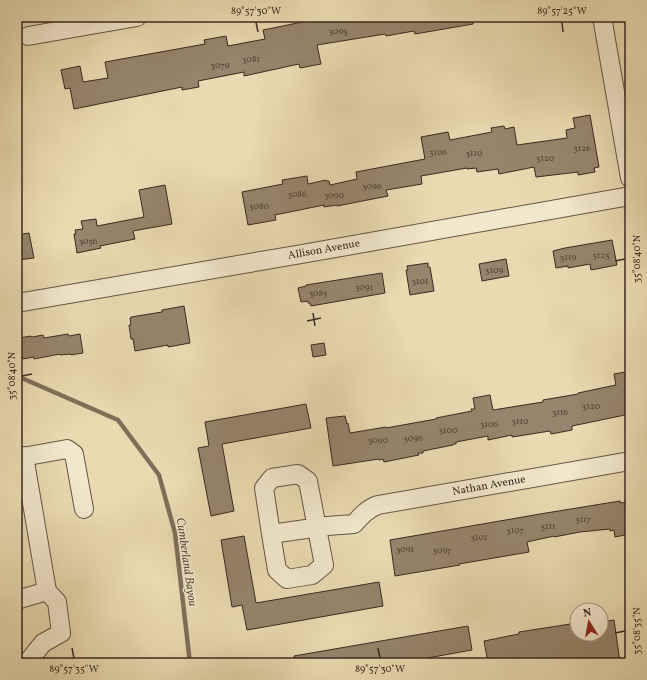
<svg xmlns="http://www.w3.org/2000/svg" width="647" height="680" font-family="Vollkorn,serif">
<style>
.lines{fill:none;stroke-linecap:round;stroke-linejoin:round}
.stream{stroke:#7f6f5a;stroke-width:4.5}
.building{fill:#95856c;stroke:#392922}
.minor-casing{stroke:#655546;stroke-width:20}
.minor{stroke:#f1e7cc;stroke-width:18}
.ticks{fill:none;stroke:#392922;stroke-width:1.5}
.labels{text-anchor:middle;dominant-baseline:central;stroke-width:3;stroke-linejoin:round;paint-order:stroke}
.number-label{font-size:9px;fill:#504034}
.street-label{font-size:11px;fill:#392922;stroke:#f1e7cc}
.water-label{font-size:12px;font-style:italic;fill:#5c4c3e;stroke:#f1e7cc}
.neatline{fill:none;stroke:#392922;stroke-width:1.5}
.ticks-label{font-size:10px;text-anchor:middle;fill:#392922}
</style>
<rect width="100%" height="100%" fill="#e9dab1"/>
<filter id="stains"><feTurbulence type="fractalNoise" baseFrequency=".005" numOctaves="4"/><feColorMatrix values="0 0 0 0 .2 0 0 0 0 .09 0 0 0 0 .02 0 0 0 .5 -.17"/></filter>
<radialGradient id="worn" r=".72"><stop offset=".6" stop-color="#630" stop-opacity="0"/><stop offset="1" stop-color="#630" stop-opacity=".3"/></radialGradient>
<g class="lines">
<!-- stream -->
<path class="stream" d="M17,376l101,44 41,55 16,58 15,130"/>
</g>
<!-- building -->
<path class="building" d="M327,17h20l1,5 27,-5h98v7l-58,10 -1,-3 -28,5 -1,-2 -68,11 4,19 -21,4 -1,-4 -55,12v-4l-46,9 1,6 -17,3v-3l-108,22 -4,-21 -5,1 -4,-19 19,-4 3,16 25,-4 -3,-16 100,-18 -1,-4 22,-4 2,10 37,-7 -2,-9z
M590,115l9,52 -5,1 1,4 -17,3v-3l-42,5 -2,-10 -35,7 -1,-5 -21,3 -1,-4 -9,1v-1l-46,8 1,8 -36,6 2,6 -51,10v-1l-13,2v-2l-49,10 1,5 -28,5 -6,-33 41,-8 -1,-4 25,-4 1,8 18,-4v1h3l1,4 27,-6 -1,-7 69,-13 -4,-22 27,-5 2,8 42,-8 -1,-4 13,-2 1,3 9,-2 3,18 50,-7 -1,-8 9,-2 -2,-10z
M165,185l7,39 -39,7 2,8 -35,7 1,2 -24,5 -3,-19h2l-1,-4 8,-1 -2,-8 15,-2 1,7 47,-9 -5,-27z
M29,233l5,25 -17,2v-25z
M612,240l5,25 -26,5 -1,-6 -22,4v-2l-12,2 -3,-17 12,-3z
M506,259l3,17 -27,5 -3,-17z
M428,263v4h2l4,24 -24,4 -4,-25h2l-1,-4z
M382,273l3,20 -74,13 -1,-3h-2v-2l-7,1 -3,-14 8,-2v-1z
M184,306l6,37 -22,4v-2l-33,6 -2,-12h-2l-2,-14h2l-1,-7h1v-1l31,-5v-2z
M68,334l1,2 11,-2 3,19 -12,2v-1l-11,1v-1l-26,5v-2l-11,2 -4,-21 12,-2 1,1 11,-2 1,3z
M324,343l2,12 -13,2 -2,-12z
M630,371v43l-58,12v4l-21,4 -1,-3 -38,6v-2l-24,5v-4l-32,6v2h-3v1l-30,6v2h-5l1,2 -35,7 -1,-3 -4,1v-1l-46,7 -7,-48 19,-2 2,8 1,-1 2,10 36,-6v1l50,-9v-1l36,-7 -1,-2h4l-2,-11 17,-3 3,15 50,-8v-2l35,-6v-1l38,-8 -2,-11z
M306,404l5,24 -89,16 12,67 -23,5 -13,-68 11,-2 -4,-24z
M620,501l1,2 9,-1v32l-15,3 -1,-7 -4,1v-2l-30,3 -26,5v-1l-27,6 2,10 -70,12 1,1 -65,11 -5,-36 156,-27z
M244,536l12,67 123,-21 4,24 -136,24 -5,-25 -10,2 -11,-67z
M614,620l6,42 -8,1h-124l-4,-22 35,-7v-2l58,-9v11h24v-12z
M468,626l4,24 -72,13h-105l-1,-7z"/>
<g class="lines">
<!-- minor casing -->
<g class="minor-casing">
<path id="minor" d="M602,17l28,161
M28,36l109,-19
M17,303l279,-48 334,-59
M24,456l23,135
M17,458l50,-9 7,5 10,55
M271,534l-7,-46 8,-10 26,-4 10,7 16,84 -12,10 -25,4 -10,-9 -6,-36 56,-8 27,-2c7,-8 13,-15 24,-19l252,-44
M17,600l30,-9 10,11 4,31 -18,10 -16,20h-1"/>
</g>
<!-- minor -->
<use href="#minor" class="minor"/>
</g>
<!-- ticks -->
<path class="ticks" d="M256,22l2,10M562,22l1,10M615,261l10,-2M313,313l2,13M307,321l14,-3M22,376l10,-2M615,633l10,-2M72,648l2,10M378,648l2,10"/>
<g class="labels">
<!-- number labels -->
<g class="number-label">
<text x="338" y="31">3093</text>
<text x="251" y="59">3081</text>
<text x="220" y="65">3079</text>
<text x="582" y="148">3126</text>
<text x="438" y="152">3106</text>
<text x="474" y="153">3110</text>
<text x="545" y="158">3120</text>
<text x="372" y="186">3096</text>
<text x="297" y="194">3086</text>
<text x="334" y="195">3090</text>
<text x="259" y="206">3080</text>
<text x="88" y="241">3056</text>
<text x="601" y="255">3125</text>
<text x="568" y="257">3119</text>
<text x="494" y="270">3109</text>
<text x="420" y="281">3101</text>
<text x="364" y="287">3091</text>
<text x="318" y="293">3085</text>
<text x="591" y="406">3120</text>
<text x="560" y="412">3116</text>
<text x="520" y="421">3110</text>
<text x="489" y="424">3106</text>
<text x="448" y="430">3100</text>
<text x="413" y="438">3096</text>
<text x="378" y="440">3090</text>
<text x="583" y="519">3117</text>
<text x="548" y="526">3111</text>
<text x="515" y="530">3107</text>
<text x="479" y="537">3101</text>
<text x="405" y="549">3091</text>
<text x="442" y="550">3097</text>
</g>
<!-- street labels -->
<g class="street-label">
<text transform="translate(324 250) rotate(-10)">Allison Avenue</text>
<text transform="translate(489 486) rotate(-10)">Nathan Avenue</text>
</g>
<!-- water labels -->
<g class="water-label">
<text transform="translate(186 562) rotate(82)">Cumberland Bayou</text>
</g>
</g>
<!-- margin -->
<rect width="647" height="680" fill="none" stroke="#e9dab1" stroke-width="44"/>
<!-- north arrow -->
<g transform="translate(589 622) rotate(349)"><circle r="19" fill="#f1e7cc" stroke="#a79b88"/>
<path d="M0-3L7 15L0 10L-7 15Z" fill="#8f2418"/>
<text y="-6" font-size="11" font-weight="bold" text-anchor="middle" fill="#392922">N</text>
</g>
<rect x="22" y="22" width="603" height="636" class="neatline"/>
<g class="ticks-label">
<text x="256" y="14">89°57'30"W</text>
<text x="562" y="14">89°57'25"W</text>
<text transform="translate(636 259) rotate(-90)" y="4">35°08'40"N</text>
<text transform="translate(11 376) rotate(-90)" y="4">35°08'40"N</text>
<text transform="translate(636 631) rotate(-90)" y="4">35°08'35"N</text>
<text x="74" y="672">89°57'35"W</text>
<text x="380" y="672">89°57'30"W</text>
</g>
<rect width="100%" height="100%" filter="url(#stains)"/>
<rect width="100%" height="100%" fill="url(#worn)"/>
</svg>
